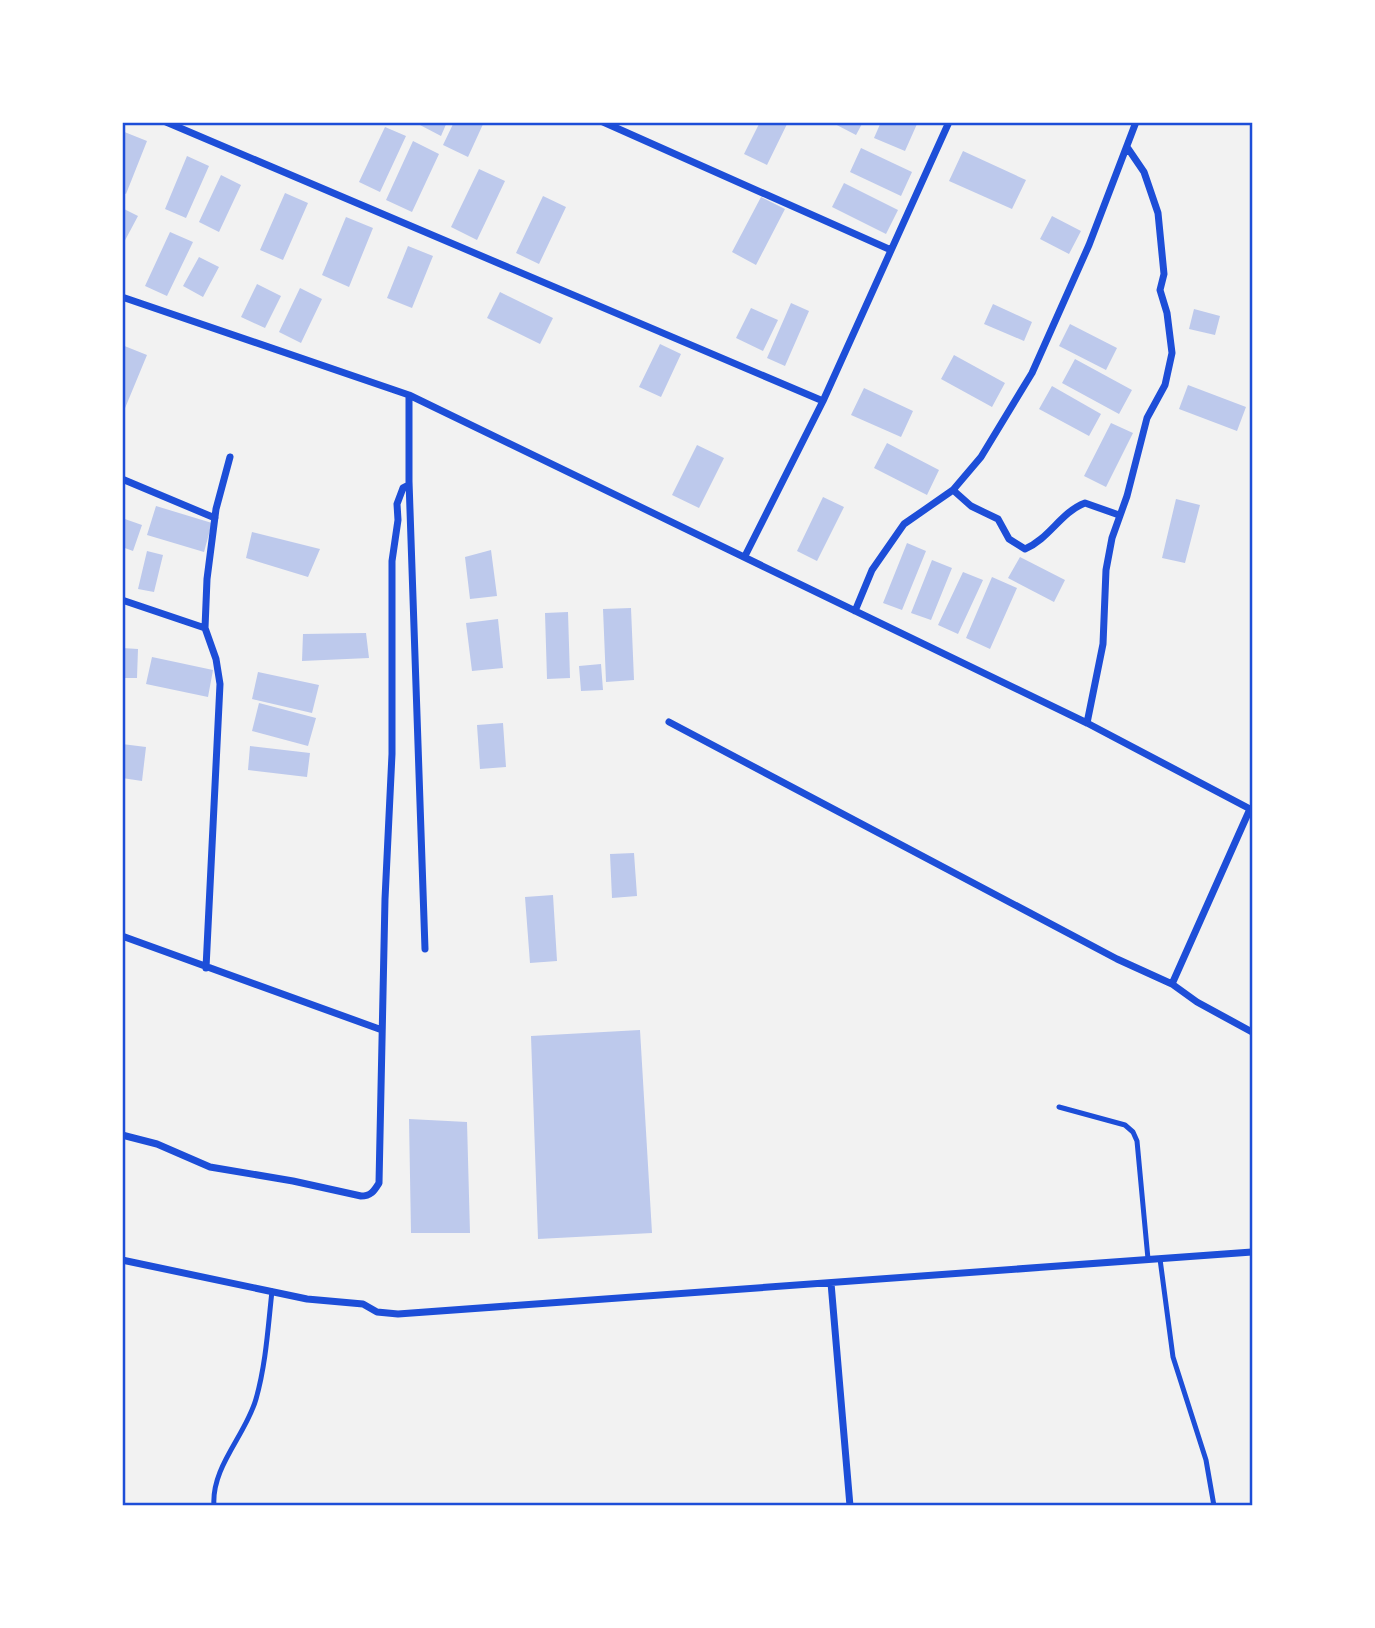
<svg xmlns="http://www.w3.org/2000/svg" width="1375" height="1628" font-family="'Sofia Sans Condensed',sans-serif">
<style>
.building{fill:#bdc9ec}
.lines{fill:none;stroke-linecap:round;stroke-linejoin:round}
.service{stroke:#1d4ed8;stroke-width:5}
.minor{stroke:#1d4ed8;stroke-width:7}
.neatline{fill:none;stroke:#1d4ed8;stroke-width:2.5}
</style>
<rect width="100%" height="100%" fill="#f2f2f2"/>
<!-- building -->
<path class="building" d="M421,122h26l-6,14 -21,-11z
M454,122h30l-16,35 -25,-12z
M760,122h28l-21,43 -23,-11z
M831,122h32l-7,13z
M881,122l36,2 -12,27 -31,-13z
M385,127l21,9 -26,56 -21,-10z
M122,131l25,10 -21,53 -4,-2z
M413,141l26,13 -27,58 -26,-12z
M861,148l51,24 -11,24 -51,-24z
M963,151l63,29 -14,29 -63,-28z
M187,156l22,10 -23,52 -21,-9z
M479,169l26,12 -28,59 -26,-13z
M221,175l20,10 -22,47 -20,-10z
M844,183l54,27 -12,24 -54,-27z
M285,193l23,10 -25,57 -23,-10z
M543,196l23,11 -27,57 -23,-11z
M761,197l24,12 -29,56 -24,-13z
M122,208l16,8 -16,30z
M1052,216l29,15 -12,23 -29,-15z
M346,217l27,11 -24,59 -27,-12z
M170,232l23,10 -26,54 -22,-10z
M408,246l25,10 -21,52 -25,-10z
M199,257l20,10 -16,30 -20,-11z
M257,284l24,12 -16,32 -24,-11z
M300,288l22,11 -21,44 -22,-11z
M500,292l53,26 -13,26 -53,-26z
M791,303l18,8 -24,55 -18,-8z
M993,304l39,18 -8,19 -40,-17z
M751,308l27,12 -15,31 -27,-13z
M1194,309l26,7 -5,19 -26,-6z
M1070,324l47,24 -11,22 -47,-24z
M660,344l21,10 -20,43 -22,-10z
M122,345l25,10 -24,58h-1z
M954,355l51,28 -13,24 -51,-28z
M1075,359l57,31 -13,24 -57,-31z
M1188,385l58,22 -9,24 -58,-22z
M1052,386l49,28 -12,22 -50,-27z
M864,388l49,23 -12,26 -50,-22z
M1111,423l22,10 -27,54 -22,-11z
M887,443l52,27 -12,25 -53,-27z
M697,445l27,13 -25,50 -27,-13z
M823,497l21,10 -27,54 -20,-10z
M1176,499l24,6 -15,58 -23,-5z
M156,506l56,17 -8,29 -57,-17z
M122,518l20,7 -9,26 -11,-4z
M252,532l68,17 -12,28 -62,-19z
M907,543l19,8 -24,59 -19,-7z
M491,550l6,46 -27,3 -5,-42z
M147,551l16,4 -9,37 -16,-3z
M1020,557l45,23 -11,22 -46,-24z
M932,560l20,8 -21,52 -20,-7z
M963,572l20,8 -25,54 -20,-9z
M992,577l25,11 -27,61 -24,-11z
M631,608l3,72 -28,2 -3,-73z
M568,612l2,66 -23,1 -2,-66z
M498,619l5,49 -31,3 -6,-48z
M366,633l3,25 -67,3 1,-27z
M122,648l16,1 -1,29h-15z
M152,657l61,13 -5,27 -62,-13z
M601,664l2,26 -22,1 -2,-25z
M258,672l61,13 -7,28 -60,-14z
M259,703l57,15 -8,28 -56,-15z
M503,723l3,44 -26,2 -3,-44z
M122,744l24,3 -4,34 -20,-3z
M250,746l60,7 -3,24 -59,-7z
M634,853l3,43 -25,2 -2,-44z
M553,895l4,66 -27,2 -5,-66z
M640,1030l12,203 -114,6 -7,-203z
M409,1119l58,3 3,111h-59z"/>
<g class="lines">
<!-- service -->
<path class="service" d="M1059,1107l66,18 8,7 4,9 11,118
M1160,1259l13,98 33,103 8,46
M214,1506c-3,-39 32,-71 42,-107 10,-35 12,-72 16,-108"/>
<!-- minor -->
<path class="minor" d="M166,122l657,279
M603,122l288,128
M122,297l287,98 678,328 165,87
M409,395v86l16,468
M122,479l93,39
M953,490l18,16 27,13 11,20 16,10c24,-10 36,-37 60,-46l34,12
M745,556l78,-155 126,-279
M122,600l83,28 11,31 4,25 -14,284
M855,611l17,-41 32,-46 49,-34 28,-33 51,-84 57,-128 47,-123
M205,628l2,-49 9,-70 14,-52
M669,722l448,237 55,25 25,18 55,30
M1087,723l16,-79 3,-74 6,-32 15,-42 20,-78 18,-33 7,-32 -5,-40 -7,-23 4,-16 -6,-61 -14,-41 -17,-25
M122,936l260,94
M1172,984l78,-175
M122,1135l35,9 53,23 83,14 68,15c10,0 13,-5 18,-13l6,-284 7,-145v-193l6,-41 -1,-16 6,-16 6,-3
M122,1260l185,39 56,5 14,8 21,2 854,-62
M831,1283l19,223"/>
</g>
<!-- border -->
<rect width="1375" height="1628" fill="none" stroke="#ffffff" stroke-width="248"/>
<rect x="124" y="124" width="1127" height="1380" class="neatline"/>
</svg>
